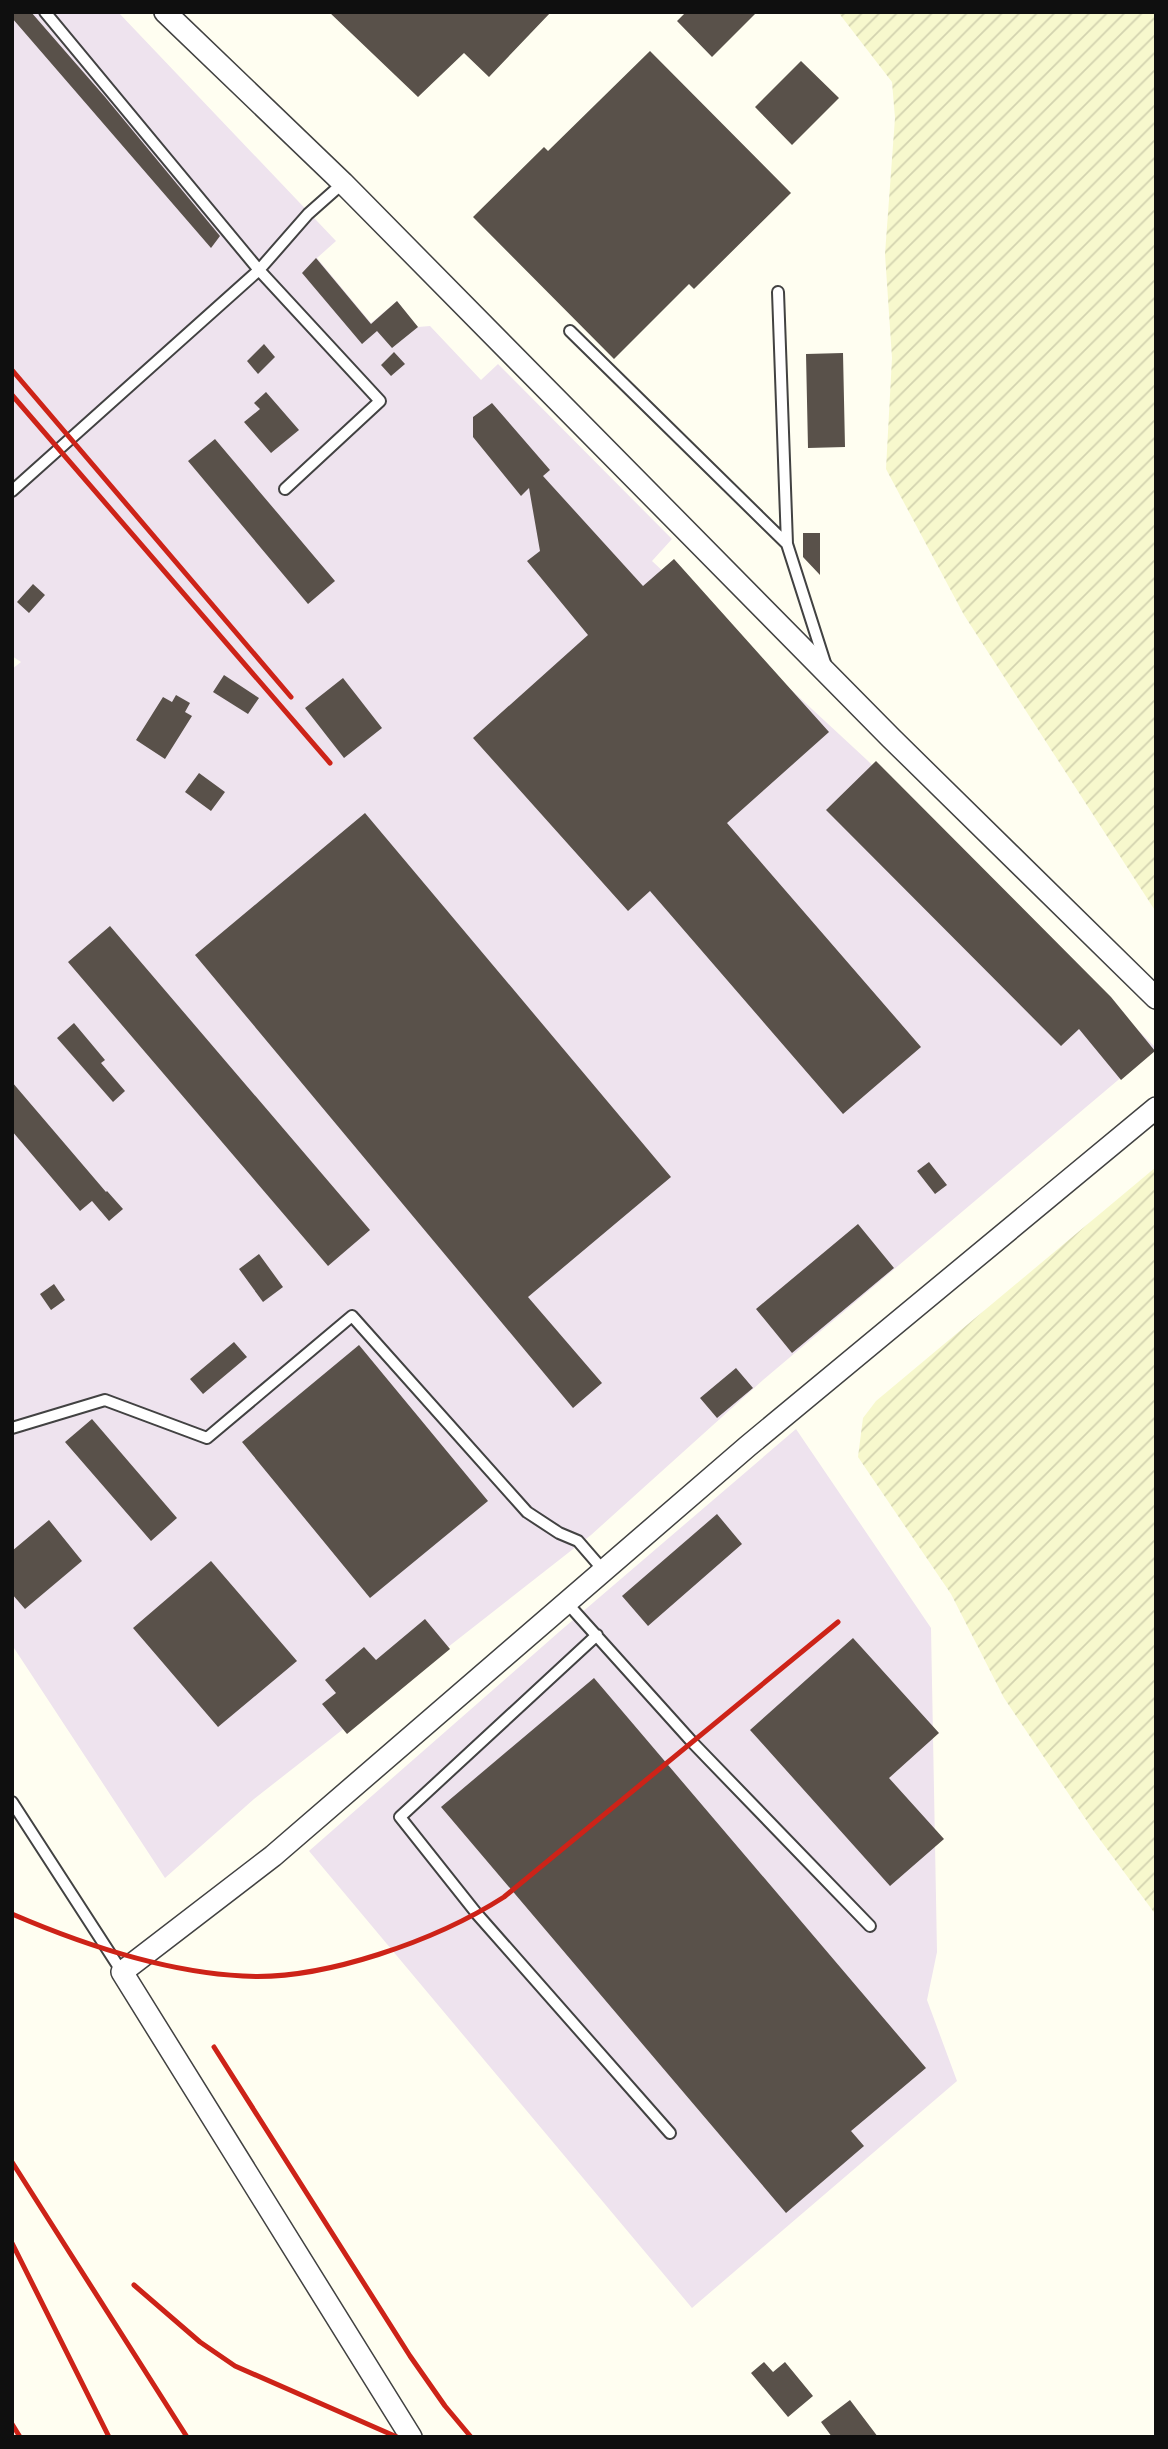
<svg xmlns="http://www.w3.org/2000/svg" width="1168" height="2449" font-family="'Noto Serif',serif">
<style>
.industrial{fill:#eee3ee}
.farmland{fill:url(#farmland-furrows)}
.building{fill:#59514a}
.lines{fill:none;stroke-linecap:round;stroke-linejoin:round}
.lane-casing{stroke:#424242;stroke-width:14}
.street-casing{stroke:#424242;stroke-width:24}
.lane{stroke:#fff;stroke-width:10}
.street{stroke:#fff;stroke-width:21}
.rail{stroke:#cd2318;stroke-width:5}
</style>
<defs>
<pattern id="farmland-furrows" width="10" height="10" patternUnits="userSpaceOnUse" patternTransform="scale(1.75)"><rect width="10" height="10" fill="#f7f8cd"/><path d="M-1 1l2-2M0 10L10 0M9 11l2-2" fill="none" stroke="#d3d3af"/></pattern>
</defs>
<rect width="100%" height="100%" fill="#fffef1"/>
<!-- industrial -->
<path class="industrial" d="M12,12h106l218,229 -19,17 54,65 26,-22 21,26 12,-1 51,54 17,-16 174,175 -20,22 215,199 289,288 -393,332 -172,155 -337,264 -89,79 -153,-233v-976l9,-7 -9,-6z
M796,1429l135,199 6,324 -10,48 30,81 -265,227 -383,-457 250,-219z"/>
<!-- farmland -->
<path class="farmland" d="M838,12h318v900l-192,-297 -78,-146 6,-111 -7,-104 10,-136 -3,-36z
M1156,1167v748l-61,-82 -91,-135 -53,-104 -93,-137 5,-39 13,-17z"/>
<!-- building -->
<path class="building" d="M12,12h19l74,85 115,139 -9,12 -199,-230z
M329,12h222l-62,65 -25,-24 -46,44z
M686,12h71l-45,45 -35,-36z
M650,51l141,142 -97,96 -5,-5 -75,75 -141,-142 71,-70 4,4z
M801,61l38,37 -47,47 -37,-38z
M316,258l55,66 26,-23 21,26 -26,21 -15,-17 -15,13 -60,-71z
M264,344l11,13 -17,17 -11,-13z
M394,352l11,12 -14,12 -10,-11z
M843,353l2,94 -37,1 -2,-94z
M266,392l33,38 -28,23 -27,-31 16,-13 -6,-6z
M492,403l58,67 -7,6 100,110 31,-27 155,173 -102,91 194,224 -78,67 -193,-223 -22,20 -155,-173 115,-103 -61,-74 13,-10 -11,-63 -8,8 -48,-59v-20z
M215,439l120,142 -27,23 -120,-143z
M803,533h17v42l-17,-18z
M33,584l12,11 -16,18 -12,-11z
M224,675l35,23 -11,16 -35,-22z
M343,678l39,50 -38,30 -39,-50z
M176,695l14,8 -5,9 7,4 -27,43 -29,-19 27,-43 9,5z
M876,761l235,236 44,54 -34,29 -42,-51 -18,17 -235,-236z
M199,773l26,19 -14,19 -26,-19z
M365,813l306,364 -143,120 74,86 -29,25 -378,-453z
M110,926l260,304 -42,36 -260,-304z
M74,1023l31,37 -4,3 24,28 -12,11 -56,-64z
M12,1082l94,110 1,-1 16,18 -14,12 -17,-20 -12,10 -68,-80z
M929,1162l18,23 -12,9 -18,-23z
M858,1224l36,44 -102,85 -36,-44z
M259,1254l24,33 -20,15 -24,-33z
M54,1284l11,16 -14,10 -11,-16z
M234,1342l13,15 -44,37 -13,-15z
M359,1345l129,156 -118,97 -128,-156z
M736,1368l17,20 -36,30 -17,-20z
M92,1419l85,99 -26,23 -86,-99z
M717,1514l25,30 -94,82 -26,-30z
M49,1520l33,41 -57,48 -13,-15v-43z
M211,1561l86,100 -79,66 -85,-99z
M425,1619l25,30 -103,85 -25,-30 14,-11 -11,-13 39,-33 12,13z
M853,1638l86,95 -50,45 55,61 -54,47 -140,-156z
M594,1678l332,390 -75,63 13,15 -78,67 -345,-406z
M764,2362l9,10 12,-10 28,34 -25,21 -37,-44z
M850,2400l28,37h-46l-11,-15z"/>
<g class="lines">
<!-- lane casing -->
<g class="lane-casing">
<path id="lane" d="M45,12l214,258 121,131 -95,88
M778,292l9,252
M570,331l217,213 39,122
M12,491l247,-221 49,-56 35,-31
M12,1428l93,-28 102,38 145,-122 175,196 32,21 19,8 26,30
M567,1603l126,140 177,183
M597,1635l-197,182 77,97 193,219
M12,1802l110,170"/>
</g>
<!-- street casing -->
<g class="street-casing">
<path id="street" d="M165,12l178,171 548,555 265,260
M411,2437l-289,-465 151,-116 475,-410 408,-338"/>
</g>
<!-- lane -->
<use href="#lane" class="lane"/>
<!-- street -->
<use href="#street" class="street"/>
<!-- rail -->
<path class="rail" d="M12,370l279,327
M12,395l318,368
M12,1914c72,31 152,58 231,62 80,5 194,-36 261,-79l334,-275
M214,2047l196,309 35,50 26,31
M12,2162l175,275
M12,2243l97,194
M134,2285l66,57 35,24 162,71
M12,2424l8,13"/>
</g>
<!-- border -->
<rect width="1168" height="2449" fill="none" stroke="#0f0f0f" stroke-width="28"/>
</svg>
